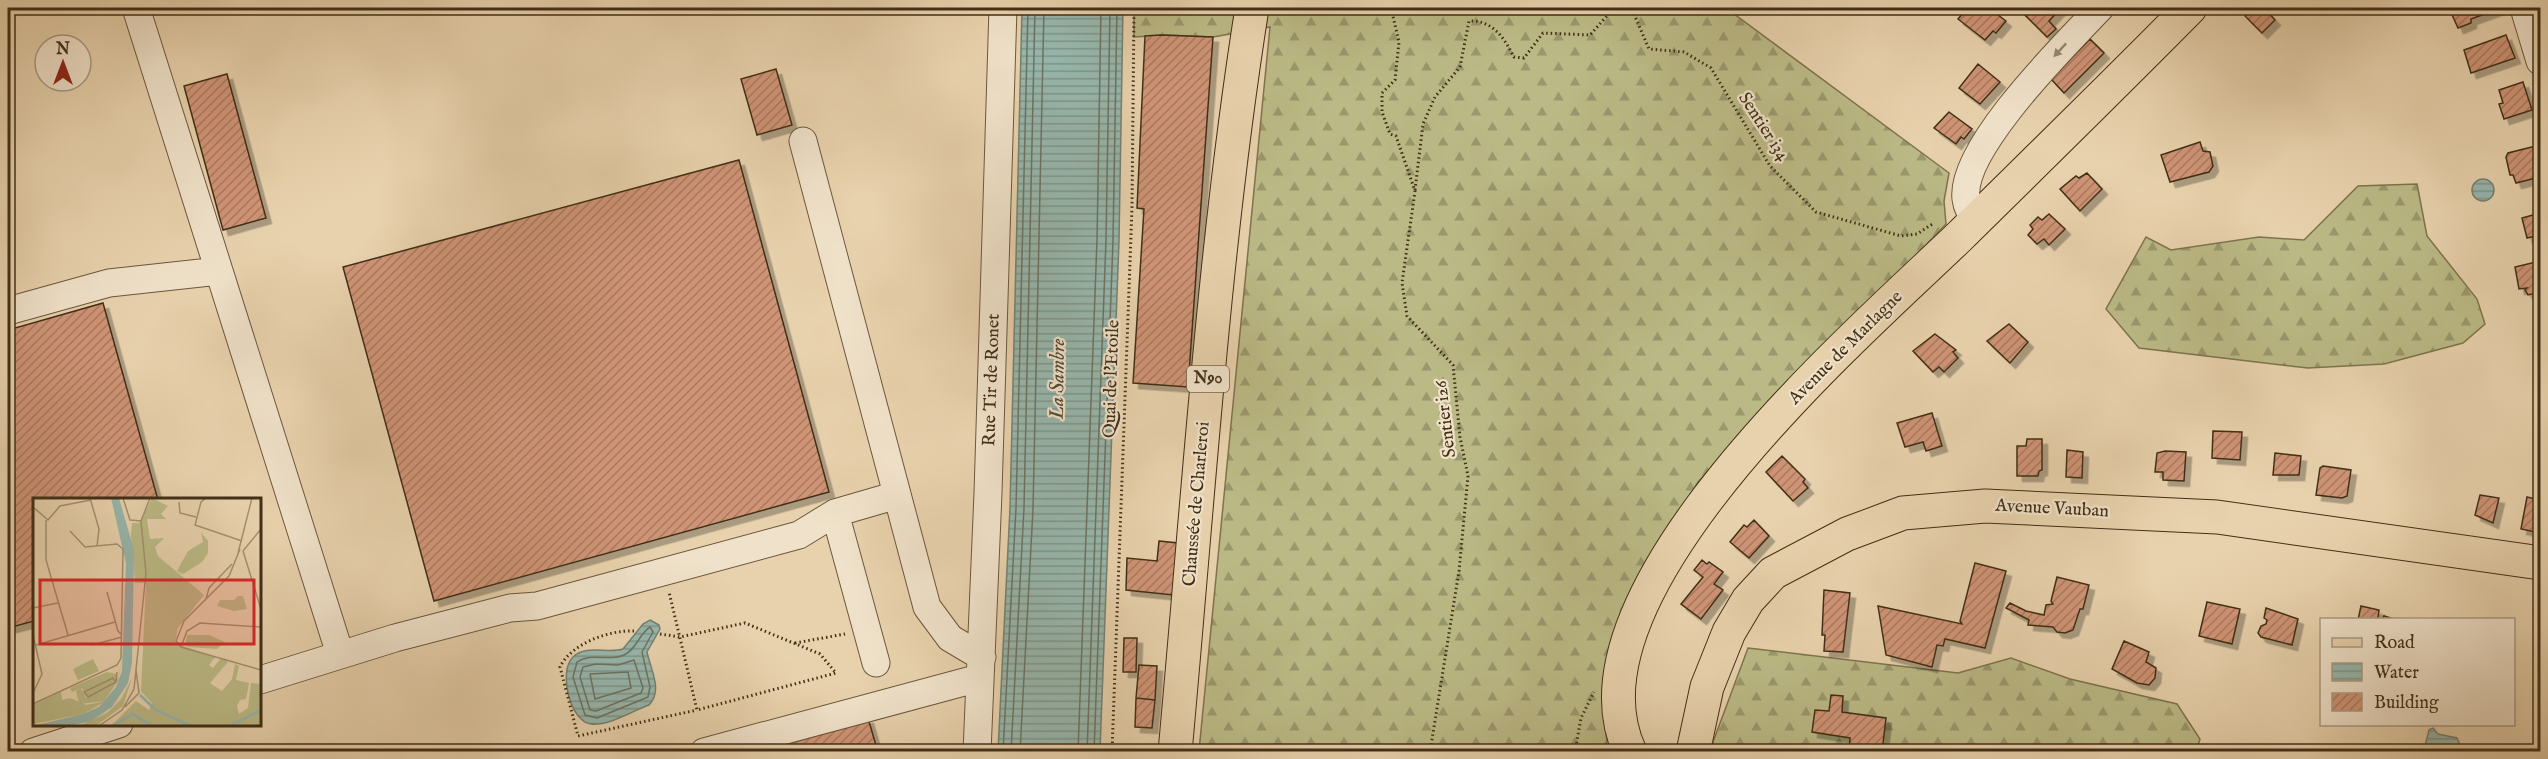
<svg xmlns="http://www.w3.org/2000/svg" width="2548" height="759" font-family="'IM FELL English',serif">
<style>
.forest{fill:url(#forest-firs);stroke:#7e744e;stroke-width:1.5}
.water{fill:url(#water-rules);stroke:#758171;stroke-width:1.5}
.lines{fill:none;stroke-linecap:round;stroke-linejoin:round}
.shore{stroke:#6c7362;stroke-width:1.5}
.building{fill:url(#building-hatch);stroke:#412f16;stroke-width:1.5;filter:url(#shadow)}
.minor-casing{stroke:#6b583c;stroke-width:29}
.major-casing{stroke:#412f16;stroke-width:35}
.path{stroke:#412f16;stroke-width:3;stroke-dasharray:1.5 3;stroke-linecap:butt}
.minor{stroke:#f0e2ca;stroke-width:27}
.major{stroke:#e8d2ad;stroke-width:33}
.oneway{fill:#988870}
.labels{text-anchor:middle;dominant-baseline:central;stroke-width:4.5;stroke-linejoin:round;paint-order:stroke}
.shield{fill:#f0e2ca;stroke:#76654c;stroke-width:1.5}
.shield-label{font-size:16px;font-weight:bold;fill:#412f16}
.street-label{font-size:18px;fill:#412f16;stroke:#f0e2ca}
.water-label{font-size:20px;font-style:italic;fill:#524a34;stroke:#f0e2ca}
.inset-river{fill:none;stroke:#97b7ad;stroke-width:3}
.inset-road{fill:none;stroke:#a59171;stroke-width:1.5}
.view{fill:#d62828;fill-opacity:0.15;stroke:#d62828;stroke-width:3}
.inset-edge{fill:none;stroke:#412f16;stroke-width:3}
</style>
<defs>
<pattern id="forest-firs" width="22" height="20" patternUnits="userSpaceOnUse" patternTransform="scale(1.5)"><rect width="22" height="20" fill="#bbba86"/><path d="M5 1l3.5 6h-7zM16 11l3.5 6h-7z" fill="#9a986d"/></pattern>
<pattern id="water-rules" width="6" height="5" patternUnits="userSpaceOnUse" patternTransform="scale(1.5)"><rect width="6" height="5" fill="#97b7ad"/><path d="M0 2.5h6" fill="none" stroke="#7d958c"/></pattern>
<pattern id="building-hatch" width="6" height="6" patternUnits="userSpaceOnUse" patternTransform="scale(1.5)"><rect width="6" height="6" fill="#cf9476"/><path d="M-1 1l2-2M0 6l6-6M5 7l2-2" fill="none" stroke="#aa7960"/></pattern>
<filter id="shadow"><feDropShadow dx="5.5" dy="5.5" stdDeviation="0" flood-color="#0004"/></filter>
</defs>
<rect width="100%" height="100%" fill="#e8d2ad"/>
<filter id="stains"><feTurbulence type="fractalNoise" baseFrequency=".00333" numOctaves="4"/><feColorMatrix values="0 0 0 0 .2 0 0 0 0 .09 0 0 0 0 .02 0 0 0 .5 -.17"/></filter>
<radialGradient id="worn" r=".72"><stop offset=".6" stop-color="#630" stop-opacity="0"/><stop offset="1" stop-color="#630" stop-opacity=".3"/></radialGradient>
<!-- forest -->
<path class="forest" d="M1134,8h592l223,165 -5,28 2,23 -248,258 -51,82 -43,135 3,46 4,6h-412l71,-724 -57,10 -46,-2 -33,2z
M2417,184l10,52 50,63 8,25 -22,19 -79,21 -76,4 -169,-20 -33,-39 40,-72 25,13 88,-13 45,3 54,-54z
M1748,648l210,25 53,-15 59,21 107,25 23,35 -4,13h-480l-3,-10z"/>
<!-- water -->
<path class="water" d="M1022,8h101l-4,233 -19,510h-102l12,-243z
M2472 190a11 11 0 1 1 22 0a11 11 0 1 1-22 0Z
M650,620l9,5 1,4 -13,23c4,19 16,38 2,53 -17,6 -40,21 -58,19 -21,-2 -33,-53 -18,-67 13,-13 35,-3 50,-8l20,-25z
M2433,728l5,6 19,4 3,7 -2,6 -33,-5 4,-16z"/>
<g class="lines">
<!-- shore -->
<path class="shore" d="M650,627l3,5 -11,20 8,35 -2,10 -51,21 -12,-3 -12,-38 4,-15c15,-10 32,0 47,-7 12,-5 15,-21 26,-28z
M634,660l9,28 -2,5 -45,18 -6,-1 -10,-33 3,-10 13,-3 22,1z
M628,672l3,16 -36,11 -5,-25z
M1003,752l13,-244 12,-500
M1011,752l13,-244 11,-500
M1020,752l13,-243 11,-501
M1078,752l19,-512 4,-232
M1087,752l19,-512 4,-232
M1094,752l19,-511 4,-233"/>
</g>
<!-- building -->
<path class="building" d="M1967,8h22l17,13 -10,12 -3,-2 -8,9 -27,-21z
M2023,8h38l-12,13 7,8 -9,8 -27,-27z
M2254,8h10l11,12 -13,13 -17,-17z
M2449,8h50v1l-28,10v4l-13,5z
M1160,35l53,2 -25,350 -55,-4 11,-174 -7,-1 8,-172z
M2506,35l9,23 -44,15 -7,-23z
M2090,39l14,14 -40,40 -13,-14z
M1978,64l22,18 -20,22 -21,-16z
M776,69l16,56 -35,10 -16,-56z
M227,74l39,144 -43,12 -39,-144z
M2523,82l9,28 -28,9 -5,-15 4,-1 -4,-13z
M1949,112l23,17 -8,10 -3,-2 -5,7 -22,-16z
M2200,142l3,9 7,1 3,14 -4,6 -39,10 -9,-27z
M2540,145v32l-24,6 -3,-8h-3l-4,-18 2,-4z
M739,160l90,332 -395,109 -91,-334z
M2087,173l15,16 -22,22 -20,-22 16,-13 3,2z
M2540,213v22l-13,3 -5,-20z
M2049,214l16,15 -16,16 -5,-6 -7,5 -9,-9 5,-6 -3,-4 8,-8 4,3z
M2540,261v31l-12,3 -3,-5 2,-2 -8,1 -4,-22z
M103,303l55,197h-124v121l-26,7v-298z
M2009,324l19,18 -18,21 -23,-22z
M1935,334l21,16 -3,2 5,6 -14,14 -5,-5 -6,5 -20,-21z
M1932,413l10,33 -16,5 -3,-9 -18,5 -8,-24z
M2213,431l29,1 -2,28 -28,-2z
M2027,439h15v31l-3,1 -1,5h-21v-30h9z
M2067,450l16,2 -1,26 -16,-1z
M2165,451l21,1 -2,29 -21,-1v-8h-8l2,-19z
M2275,453l26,3 -2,19h-26z
M1782,456l23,23 -2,3 5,6 -15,13 -27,-29z
M2323,466l28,4 -4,26 -5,2 -26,-3 4,-27z
M2480,495l19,3 -6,25 -18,-8z
M2527,497l13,3v33l-19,-4z
M1754,520l15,16 -20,22 -19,-16 14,-17 3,2z
M1159,541l19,2 -5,52 -47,-5 1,-32 30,3z
M1702,560l5,4 2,-2 14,10 -9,12 9,6 -22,29 -20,-15 22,-27 -9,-7z
M1975,563l31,8 -21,77 -40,-9 -2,7 -6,-1 -5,22 -46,-12 -8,-49 84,18 -2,-3z
M2057,577l32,8 -6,24h-3l-7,21 -8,3 -8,-1 -4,-5 -25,-2 1,-5 -23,-12 4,-5 16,8 18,4 2,-10 7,-1 -2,-3z
M1824,590l26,3 -7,59 -19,-1 1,-16h-3z
M2207,602l33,7 -8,35 -33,-8z
M2361,606l18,4 -1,8 4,1 2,-3 13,4h-39z
M2266,608l32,11 -6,26 -31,-8 -3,-4 3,-7 5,-2 1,-4 -3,-2z
M1124,638h13l-1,34h-13z
M2124,641l25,11 -3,10 10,6 -1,10 -6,7 -12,-2 -25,-14z
M1139,665l18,1 -2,34 -19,-2z
M1831,695l12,1 -1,16 44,6 -4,34h-33l1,-14 -38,-6 3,-22 14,1z
M1136,698l19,2 -3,28 -17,-1z
M868,718l10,34h-135z"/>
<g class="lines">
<!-- minor casing -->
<g class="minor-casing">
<path id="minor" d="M136,8l204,646
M2524,8l16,53
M803,141l124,466 23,31 32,19
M1976,220c-5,-7 -9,-12 -10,-21 -7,-50 100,-155 134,-191
M8,311l101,-28 110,-12
M835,513l41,150
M260,680l135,-42 115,-30 27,-2 262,-71 36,-22 62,-18
M33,752l86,-28
M704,752l275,-74
M977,752l11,-259 15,-485"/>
</g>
<!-- major casing -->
<g class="major-casing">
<path id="major" d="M1175,752c23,-248 38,-498 77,-744
M1630,752c-74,-158 227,-417 329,-515 77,-76 155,-152 231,-229
M1693,752l14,-65 22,-55 19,-32 25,-27 74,-39 56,-21 82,-7 232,11 323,46"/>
</g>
<!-- path -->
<path class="path" d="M1391,8l8,34 -4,38 -13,13v19l8,22 6,2 19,55 -13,92 5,33 46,49 7,72 8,39 -9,95 -29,181
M1627,8l7,6 15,35 35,3 27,16 59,98 46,46 85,24 16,-2 17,-11
M1415,190l8,-66 12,-27 25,-30 9,-46c24,-1 35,17 45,36l10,1 19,-25 47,2 24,-27
M634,631c-26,-1 -63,13 -74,36l18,69 119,-26
M660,634l20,3 65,-14 75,31 16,19 -139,37 -28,-118
M795,643l50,-9
M1112,752l20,-545 2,-199
M1575,752l6,-34 13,-26"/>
<!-- minor -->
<use href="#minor" class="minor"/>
<!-- major -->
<use href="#major" class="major"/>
</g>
<!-- one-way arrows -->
<defs><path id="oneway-solid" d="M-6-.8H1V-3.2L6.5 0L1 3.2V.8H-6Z" transform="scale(1.5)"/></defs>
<use class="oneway" href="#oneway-solid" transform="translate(2060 50) rotate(133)"/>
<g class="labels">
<!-- shield labels -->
<rect class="shield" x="1187" y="366" width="42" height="26" rx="4.5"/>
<g class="shield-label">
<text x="1208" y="379">N90</text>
</g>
<!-- street labels -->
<g class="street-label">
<text transform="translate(1763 127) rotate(57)">Sentier i34</text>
<text transform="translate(1846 348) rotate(-45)">Avenue de Marlagne</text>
<text transform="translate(1112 379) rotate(-88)">Quai de l'Etoile</text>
<text transform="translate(992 380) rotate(-88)">Rue Tir de Ronet</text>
<text transform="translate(1446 419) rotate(-97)">Sentier i26</text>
<text transform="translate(1197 504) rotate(-85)">Chaussée de Charleroi</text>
<text transform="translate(2052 509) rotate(3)">Avenue Vauban</text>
</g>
<!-- water labels -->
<g class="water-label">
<text transform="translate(1058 379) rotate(-89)">La Sambre</text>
</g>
</g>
<!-- overview -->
<g transform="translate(33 498)">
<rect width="228" height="228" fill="#e8d2ad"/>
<path d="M89,161l-4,22 -14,20 -25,3 -3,-13 5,-3 5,10 32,-20z" fill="#bbba86"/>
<path d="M119,0l16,8 -7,8 5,5h-19l3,20 14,-1 -9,9 3,9 46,39 -26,33 -3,15 40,14 -6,8 4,3 8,-10 7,4 -18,21 12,8 10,-12 3,-15 4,2 -3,14 13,3 -3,16 -6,1 -3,6 2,8 9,-6 3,-25 10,1v42h-150l25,-25 13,9 3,-7 -11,-12 5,-108h-11l-4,-48 1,-12h7zM168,34l7,9v12l-6,9 -19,12 -6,-3 11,-20 15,-9zM205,98h5l4,13 -13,2 -17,-5 3,-6h14zM154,137h22l16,7 -8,7 -29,-2 -3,-2zM99,180l-9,28 -26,19 -18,1 28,-13 14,-14zM28,194l1,8 8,-2 16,7 20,-4 -23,13 -50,10v-19z" fill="#bbba86"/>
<path d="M60,161l6,12 -21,9 -5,-11zM74,174l9,2v8l-29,15 -5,-9 -10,4 -2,-4z" fill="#bbba86"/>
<path d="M78,0h8l15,52 -2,113 -4,20 -16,24 -21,14 -21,5h-37l50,-12 16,-7 17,-20 6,-16 4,-108z" fill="#97b7ad"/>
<path class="inset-river" d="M107,197l16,15 35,16M79,228l21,-12 19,12M197,228l31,-16"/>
<path class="inset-road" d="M57,0l9,31 -2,17M90,0l7,22 11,1M173,0l-5,4 -6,23 47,16M146,4l1,11 16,4M0,9l15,13 12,-14 31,-6M13,22v40l22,75M207,51l-11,27 -45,45 -8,20 5,6 80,23M210,53l18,58M210,53l18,-22M205,55l14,-55M74,94l11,39 4,4M173,101l3,-11 23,-24M0,110l25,-5M0,137l9,39 -9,19M3,147l79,-23M59,147l30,-8M148,149l6,-16 13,-8 61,4M82,183l-2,-3 -29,14 4,5 28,-15 1,-10M0,206l84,-39 4,-7 2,-109 -6,-5 -32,3 -15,-16M92,209l14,-14 -3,-23M66,228l23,-16 12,-21 12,-116 -5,-52 9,-23"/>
<path class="view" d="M7,82h214v64h-214z"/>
<rect width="228" height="228" class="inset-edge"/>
</g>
<!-- margin -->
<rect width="2548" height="759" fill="none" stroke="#e8d2ad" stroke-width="30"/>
<rect x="9" y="9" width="2530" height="741" fill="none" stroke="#412f16" stroke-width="3"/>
<rect x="15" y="15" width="2518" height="729" fill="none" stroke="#412f16" stroke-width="1.5"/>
<!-- legend -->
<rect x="2320" y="618" width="195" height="108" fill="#f0e2ca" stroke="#aa9a82" stroke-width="1.5"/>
<rect x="2332" y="638" width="30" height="9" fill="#e8d2ad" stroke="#aa9a82" stroke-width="1.5"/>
<text x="2374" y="648" font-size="18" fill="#412f16">Road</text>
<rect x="2332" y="663" width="30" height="18" fill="url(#water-rules)" stroke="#aa9a82" stroke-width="1.5"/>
<text x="2374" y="678" font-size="18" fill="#412f16">Water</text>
<rect x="2332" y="693" width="30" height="18" fill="url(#building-hatch)" stroke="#aa9a82" stroke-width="1.5"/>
<text x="2374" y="708" font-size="18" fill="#412f16">Building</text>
<!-- north arrow -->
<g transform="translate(63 63)"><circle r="28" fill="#f0e2ca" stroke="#aa9a82" stroke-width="1.5"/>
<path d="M0-4.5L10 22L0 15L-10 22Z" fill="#8f2418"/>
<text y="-9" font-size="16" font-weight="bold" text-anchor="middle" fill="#412f16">N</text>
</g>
<rect width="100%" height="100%" filter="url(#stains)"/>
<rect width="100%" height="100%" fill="url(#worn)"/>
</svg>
